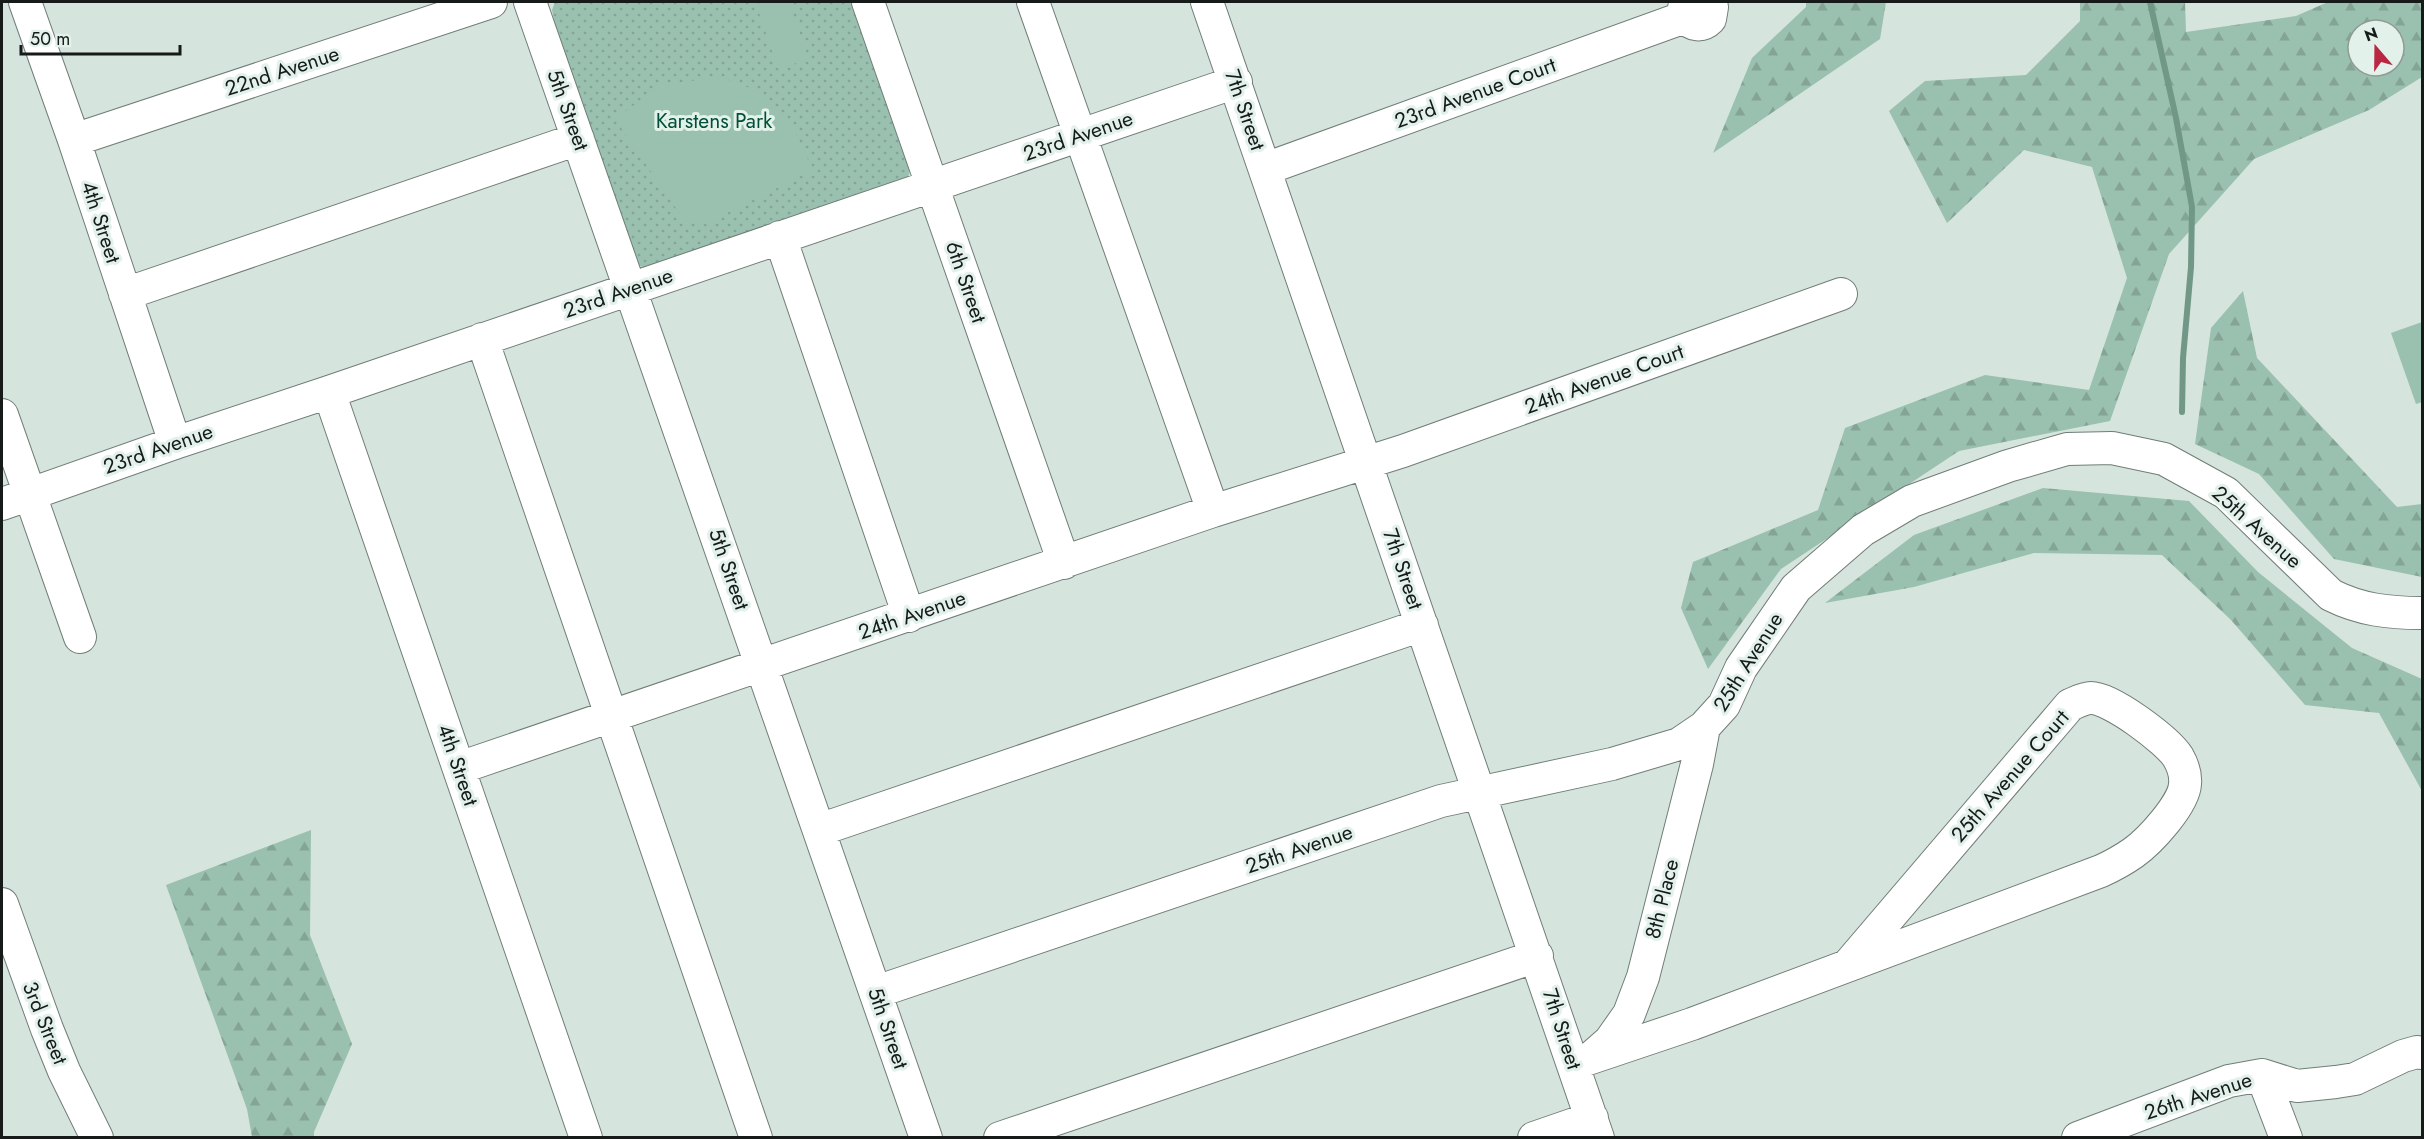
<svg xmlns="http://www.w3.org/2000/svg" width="2424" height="1139" font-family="Jost,sans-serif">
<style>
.grass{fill:url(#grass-dots)}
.forest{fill:url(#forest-firs);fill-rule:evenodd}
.pitch{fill:#9ac0af}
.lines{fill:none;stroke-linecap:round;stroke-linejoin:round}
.stream{stroke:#719887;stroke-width:6}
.minor-casing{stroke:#707e77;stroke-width:34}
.minor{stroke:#fff;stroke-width:32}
.labels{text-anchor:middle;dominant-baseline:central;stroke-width:6;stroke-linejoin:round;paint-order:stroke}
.street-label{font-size:21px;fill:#161b19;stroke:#e2f1ea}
.park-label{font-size:21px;fill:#004f38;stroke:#e2f1ea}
</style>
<defs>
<pattern id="grass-dots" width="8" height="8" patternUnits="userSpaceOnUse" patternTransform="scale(1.5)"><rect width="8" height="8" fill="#9ac0af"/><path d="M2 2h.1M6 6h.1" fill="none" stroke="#84a496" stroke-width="1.8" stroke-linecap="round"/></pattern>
<pattern id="forest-firs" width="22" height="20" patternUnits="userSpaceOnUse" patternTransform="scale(1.5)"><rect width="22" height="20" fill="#9ac0af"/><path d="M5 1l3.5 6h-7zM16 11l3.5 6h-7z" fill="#84a496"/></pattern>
</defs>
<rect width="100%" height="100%" fill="#d5e4dc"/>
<!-- grass -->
<path class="grass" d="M555,2h299l56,167 -2,9 -259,90c-12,0 -14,-7 -17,-17l-77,-226 -3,-15z"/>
<!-- forest -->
<path class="forest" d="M1806,2h80l-6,37 -167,114 39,-95 54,-51z
M2080,2h105l1,30 110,-16 32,-14h94v75l-53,33 -115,49 -85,95 -59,167 -151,30 -178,118 -73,100 -27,-61 12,-46 125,-52 27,-82 140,-53 104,15 38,-112 -35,-111 -68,-17 -77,73 -58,-112 36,-30 101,-6 54,-54zM2358,30h36v36h-36z
M2243,291l14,67 140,149 25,-3v73l-88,-18 -75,-85 -64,-30 16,-116z
M2043,488l146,13 69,71 94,76 70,31v112l-43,-78 -74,-8 -74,-85 -69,-65 -128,-2 -120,34 -89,16 89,-68z
M311,830l-1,105 42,109 -38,88v5h-62l-5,-28 -81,-224z"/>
<!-- pitch -->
<path class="pitch" d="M765,2h24l20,57 -31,10 -22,-65z
M721,77l34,13 36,34 22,46 -112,56 -17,-6 -69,-101 46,-34z
M2422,322v80l-6,2 -25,-71z"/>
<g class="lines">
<!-- stream -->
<path class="stream" d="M2150,2l26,116 16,89 -1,60 -8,91 -1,54"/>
<!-- minor casing -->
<g class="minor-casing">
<path id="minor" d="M25,2l49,138 101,303
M530,2l396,1136
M868,2l196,561
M1033,2l180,509
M1207,2l391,1136
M1687,2l-3,6 1,9c7,9 17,10 25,2l2,-12 -3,-5
M74,140l417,-138
M1265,169l420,-152
M780,237l129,379
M125,294l453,-155
M482,339l274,799
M329,392l257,746
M2,415l78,222
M2,504l173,-61 154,-51 907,-310
M459,768l754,-257 190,-60 438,-157
M819,830l603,-205
M2,904l45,125 17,42 33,67
M876,992l565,-191 171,-37 67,-20 25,-17 20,-22 17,-37 55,-80 67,-58 49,-29 96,-35 59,-17 45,-1 52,11 62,34 105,102c30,15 58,18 91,18
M1593,1056l17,-15 19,-27 14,-37 54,-213 7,-37
M1573,1064l119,-40 409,-153c11,-5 22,-11 32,-18 17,-12 51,-49 52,-69 1,-9 -3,-20 -7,-27 -11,-17 -67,-59 -87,-59 -7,0 -14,4 -21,7l-221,259
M2262,1075l24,63
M1000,1138l537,-182
M1534,1138l58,-20
M2078,1138l151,-57 33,-6 35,11 39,-4 19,-3 48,-23 14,-4 5,1"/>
</g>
<!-- minor -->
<use href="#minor" class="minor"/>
</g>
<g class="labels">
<!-- street labels -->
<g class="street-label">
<text transform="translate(282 71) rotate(-18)">22nd Avenue</text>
<text transform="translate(1475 93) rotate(-20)">23rd Avenue Court</text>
<text transform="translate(568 110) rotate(70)">5th Street</text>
<text transform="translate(1245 110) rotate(71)">7th Street</text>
<text transform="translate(1078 136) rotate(-19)">23rd Avenue</text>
<text transform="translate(101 222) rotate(72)">4th Street</text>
<text transform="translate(966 282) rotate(71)">6th Street</text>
<text transform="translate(618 293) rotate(-19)">23rd Avenue</text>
<text transform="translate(1604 379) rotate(-20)">24th Avenue Court</text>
<text transform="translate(158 449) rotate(-19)">23rd Avenue</text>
<text transform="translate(2257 527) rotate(42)">25th Avenue</text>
<text transform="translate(729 569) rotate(71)">5th Street</text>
<text transform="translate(1403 569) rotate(71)">7th Street</text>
<text transform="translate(912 615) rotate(-19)">24th Avenue</text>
<text transform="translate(1748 662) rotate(-58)">25th Avenue</text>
<text transform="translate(458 765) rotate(71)">4th Street</text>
<text transform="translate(2010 776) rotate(-49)">25th Avenue Court</text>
<text transform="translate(1299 849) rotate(-19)">25th Avenue</text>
<text transform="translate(1662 899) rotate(-76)">8th Place</text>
<text transform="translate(45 1023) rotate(68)">3rd Street</text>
<text transform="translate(888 1028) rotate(71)">5th Street</text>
<text transform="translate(1562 1029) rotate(72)">7th Street</text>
<text transform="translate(2198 1096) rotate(-18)">26th Avenue</text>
</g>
<!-- park labels -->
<g class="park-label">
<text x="714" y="121">Karstens Park</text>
</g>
</g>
<!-- border -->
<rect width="2424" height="1139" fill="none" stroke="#161b19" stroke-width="6"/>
<!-- north arrow -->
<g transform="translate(2376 48) rotate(340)"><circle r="28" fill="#e2f1ea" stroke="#909b96" stroke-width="1.5"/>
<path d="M0-4.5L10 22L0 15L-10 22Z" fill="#b92742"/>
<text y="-9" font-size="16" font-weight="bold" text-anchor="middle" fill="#161b19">N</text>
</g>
<!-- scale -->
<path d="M21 45v9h159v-9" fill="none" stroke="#161b19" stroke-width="3"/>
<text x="30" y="45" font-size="18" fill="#161b19" stroke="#e2f1ea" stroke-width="4.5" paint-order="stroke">50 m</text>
</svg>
